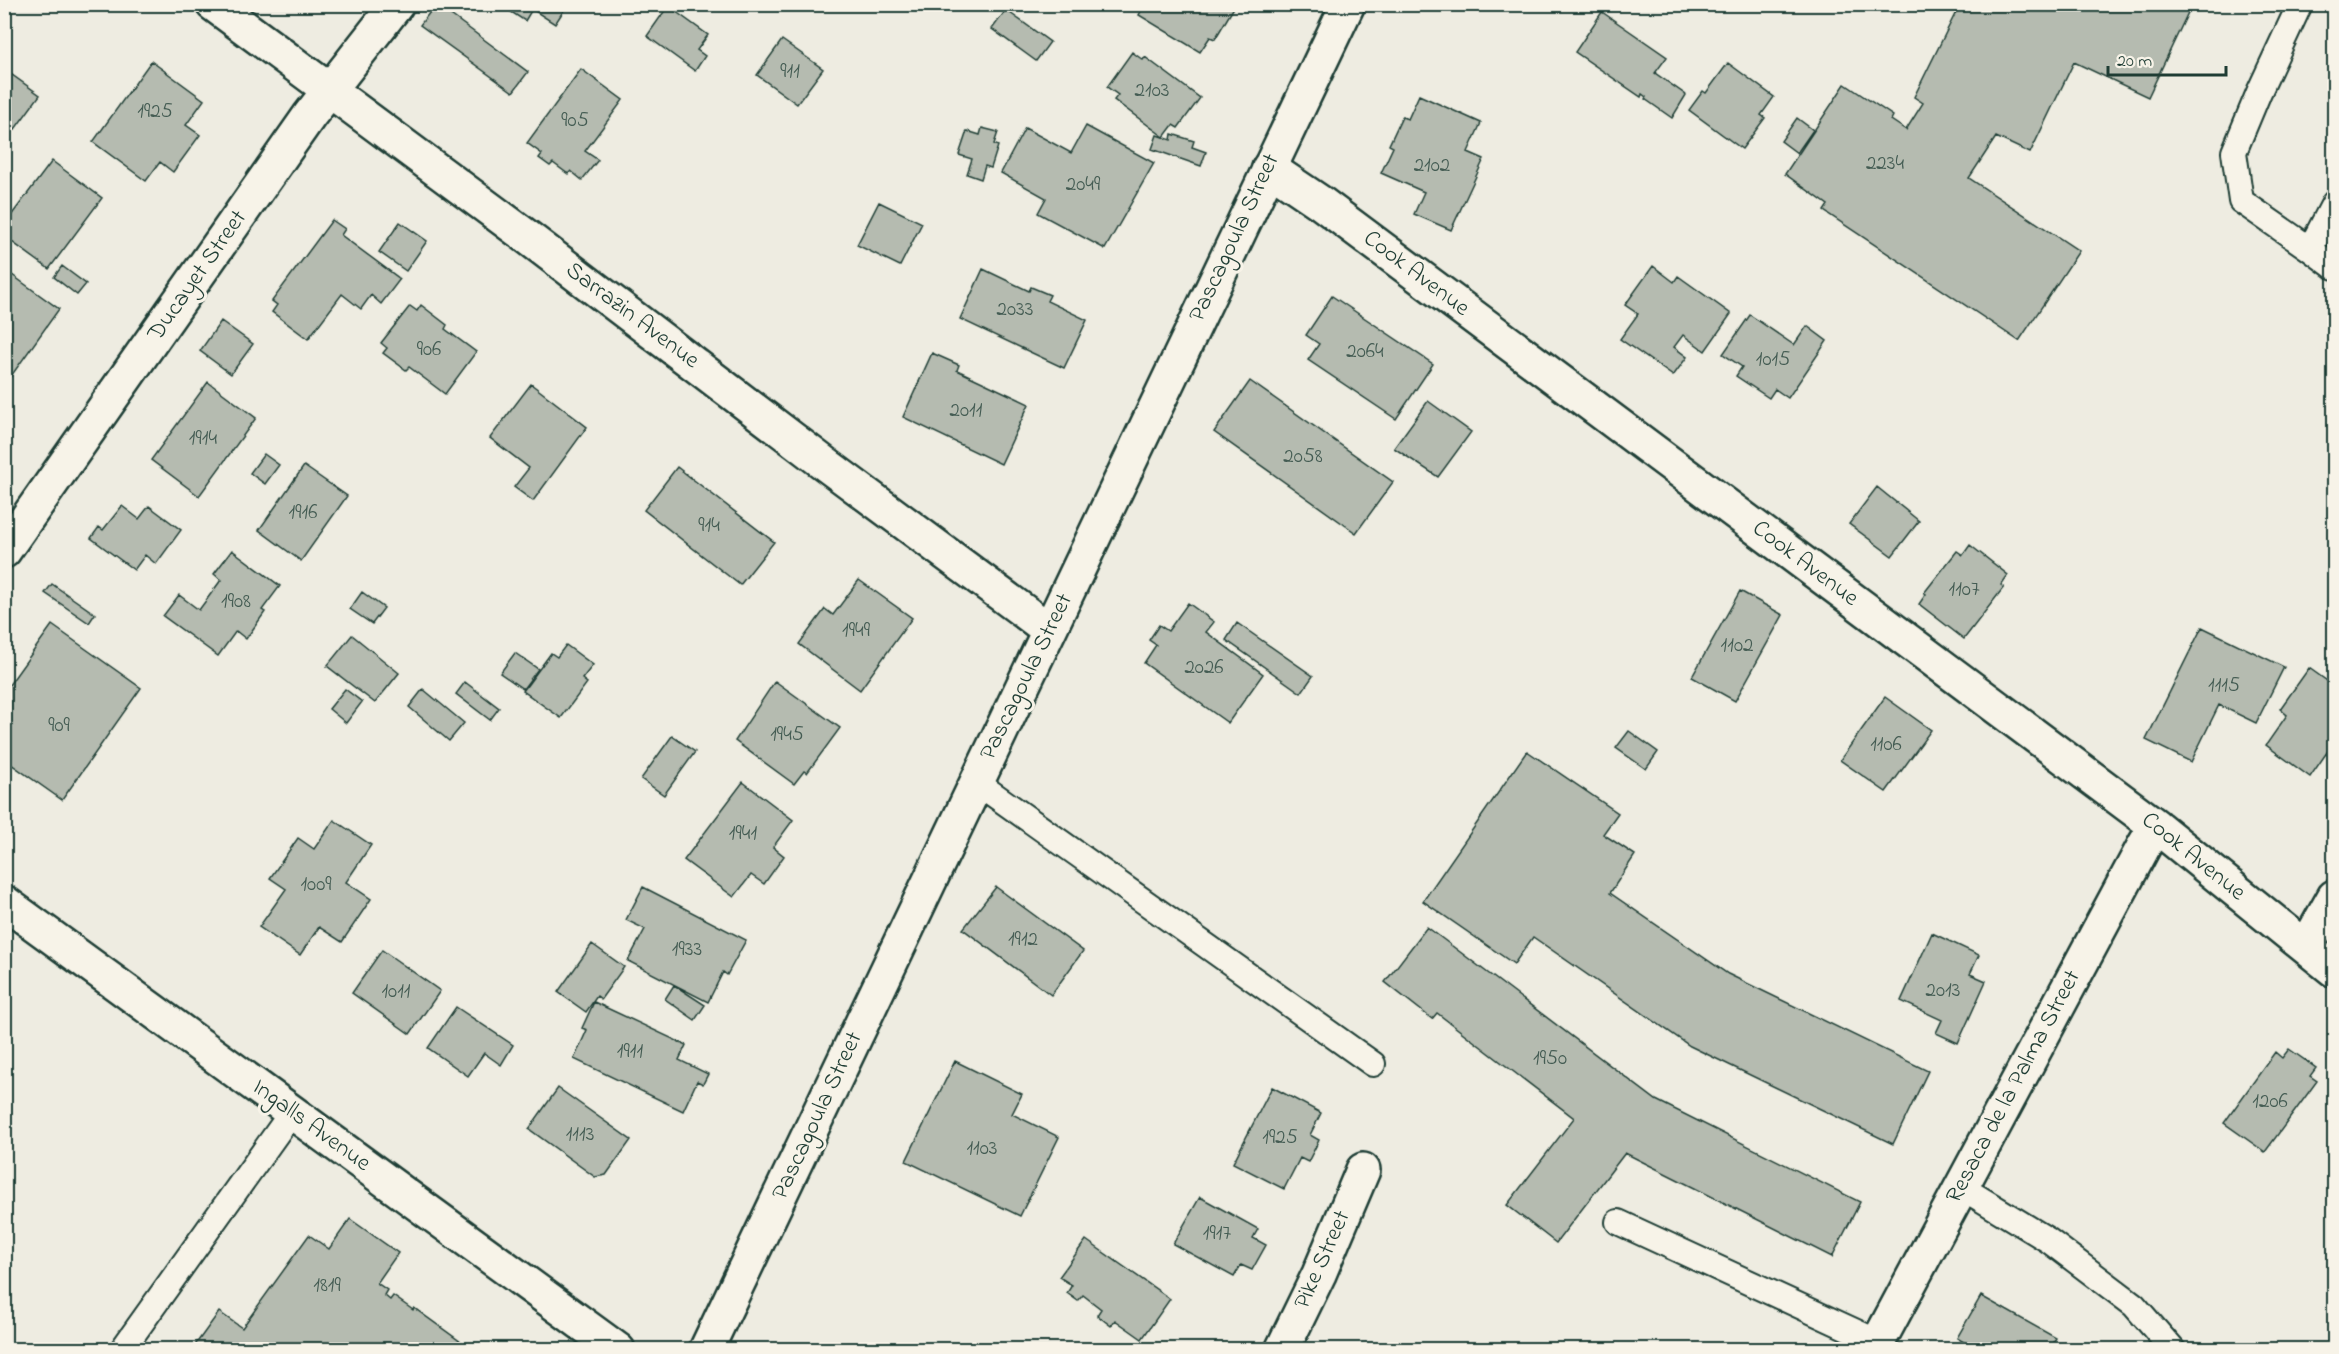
<svg xmlns="http://www.w3.org/2000/svg" width="2339" height="1354" font-family="'Indie Flower',sans-serif">
<style>
.building{fill:#b5bbb0;stroke:#1f3d34;stroke-width:1.5}
.lines{fill:none;stroke-linecap:round;stroke-linejoin:round}
.lane-casing{stroke:#1f3d34;stroke-width:28}
.street-casing{stroke:#1f3d34;stroke-width:38}
.secondary-casing{stroke:#1f3d34;stroke-width:38}
.lane{stroke:#f7f3e8;stroke-width:24}
.street{stroke:#f7f3e8;stroke-width:33}
.secondary{stroke:#f7f3e8;stroke-width:33}
.labels{text-anchor:middle;dominant-baseline:central;stroke-width:6;stroke-linejoin:round;paint-order:stroke}
.number-label{font-size:21px;fill:#445c53}
.street-label{font-size:24px;fill:#1f3d34;stroke:#f7f3e8}
</style>
<rect width="100%" height="100%" fill="#eeece1"/>
<filter id="ink" filterUnits="userSpaceOnUse"><feTurbulence type="fractalNoise" baseFrequency=".0167" numOctaves="2"/><feDisplacementMap in="SourceGraphic" scale="12" xChannelSelector="R" yChannelSelector="G"/><feConvolveMatrix kernelMatrix="1 2 1 2 8 2 1 2 1" color-interpolation-filters="sRGB"/></filter>
<g filter="url(#ink)">
<!-- building -->
<path class="building" d="M436,4l92,68 -15,20 -93,-67z
M503,4h65l-13,20 -23,-15 -7,12 -23,-15z
M1145,4h91l-21,35 -5,-2 -10,15 -61,-37z
M1957,4h235l-44,93 -74,-35 -44,91 -34,-16 -27,41 110,73 -60,90 -195,-130 4,-6 -43,-31 60,-90 48,32 -2,4 15,10 17,-27 -9,-6 45,-91z
M668,6l40,29 -11,15 8,6 -10,15 -48,-35z
M1006,10l44,32 -14,19 -44,-32z
M1602,12l65,45 -12,16 31,22 -14,23 -27,-19 1,-2 -4,-3 -1,3 -66,-45z
M782,40l41,29 -26,35 -40,-29z
M1132,52l11,8 2,-3 55,41 -22,30 -5,-3 -9,12 -50,-37 4,-5 -11,-8z
M151,61l53,39 -18,25 14,10 -27,37 -13,-10 -14,19 -53,-39z
M1728,63l46,34 -13,18 4,3 -23,31 -53,-39 14,-19 3,2z
M4,66l5,3 -1,3 32,23 -33,45 -3,-2z
M581,69l42,31 -38,51 13,9 -16,20 -11,-9 -3,3 -15,-11 -3,3 -11,-8 3,-4 -15,-11z
M1419,95l62,28 -13,29 16,7 -33,71 -37,-16 10,-22 -43,-19 12,-26 -4,-2 13,-28 6,2z
M1797,118l16,12 -16,23 -16,-12z
M1086,126l68,37 -49,86 -67,-36 8,-15 -45,-25 24,-45 46,25z
M982,128l16,4 -4,12 4,2 -7,22 -6,-2 -4,13 -14,-5 5,-15 -13,-4 8,-24 13,4z
M1172,134l22,7 -2,6 14,5 -5,14 -49,-17 5,-14 14,5z
M52,161l50,37 -53,71 -45,-33v-11z
M879,202l43,21 -22,43 -43,-21z
M332,220l13,9 -4,6 59,44 -19,25 -10,-9 -10,14 -19,-15 -34,45 -36,-27 5,-7 -5,-4z
M400,222l27,19 -21,30 -27,-19z
M62,266l24,18 -9,11 -23,-18z
M1653,266l21,16 4,-6 53,38 -26,37 -22,-16 -9,12 13,10 -14,19 -53,-37 18,-25 -13,-9z
M983,269l46,22 2,-4 19,8 -3,6 40,19 -23,48 -104,-49z
M8,272l51,37 -55,77v-109z
M1332,296l101,68 -37,55 -88,-59 11,-16 -13,-9z
M421,305l26,20 -2,4 31,23 -31,42 -36,-27 -3,3 -23,-17 4,-5 -6,-5 29,-37 7,5z
M1750,315l44,30 13,-19 20,15 -39,57 -13,-9 -6,9 -33,-22 6,-9 -19,-13z
M221,321l32,23 -22,30 -31,-23z
M932,353l27,12 -2,5 72,34 -28,60 -98,-47z
M1250,381l143,101 -37,51 -142,-101z
M208,382l48,36 -57,78 -48,-36z
M531,384l56,43 -54,74 -19,-14 15,-19 -39,-30z
M1428,401l43,31 -33,45 -44,-29z
M264,454l15,11 -14,19 -15,-11z
M304,466l43,30 -46,65 -42,-31z
M677,467l97,75 -34,43 -96,-75z
M1877,487l42,34 -27,35 -43,-32z
M122,506l17,13 10,-13 32,24 -25,34 -11,-9 -11,15 -43,-32 8,-11 4,3z
M1970,545l38,30 -7,10 3,2 -40,52 -45,-35 7,-10 -2,-1 33,-42 6,4z
M232,550l48,36 -18,24 3,2 -19,27 -10,-8 -18,25 -55,-40 16,-21 20,15 22,-30 -7,-6z
M859,580l53,38 -52,72 -61,-46 26,-35 8,6z
M52,584l43,30 -6,9 -44,-30z
M1740,591l43,24 -48,86 -43,-24z
M362,592l22,16 -12,16 -22,-15z
M1188,603l26,19 -8,10 57,42 -35,49 -84,-60 12,-18 -7,-5 10,-15 9,6z
M1237,623l76,53 -12,17 -75,-53z
M52,625l89,63 -79,112 -58,-41v-67z
M2202,627l82,40 -28,56 -37,-18 -28,57 -45,-22z
M352,635l47,38 -24,30 -48,-37z
M566,645l27,20 -11,14 5,4 -26,35 -38,-27 28,-38 6,4z
M515,653l23,16 -15,20 -23,-16z
M2309,668l25,18v56l-24,35 -44,-32 21,-30 -7,-6z
M775,681l65,47 -33,45 -3,-2 -10,13 -59,-43z
M465,682l34,26 -9,12 -34,-26z
M345,689l17,13 -16,21 -17,-14z
M423,689l41,34 -15,18 -40,-34z
M1885,697l46,33 -45,62 -46,-32z
M1629,731l29,21 -12,17 -30,-21z
M672,736l23,16 -31,43 -23,-16z
M1527,751l91,62 -15,21 32,21 -25,38 118,81 200,97 -35,73 -203,-98 -157,-109 -19,27 -91,-63z
M743,782l50,38 -20,27 11,9 -20,28 -13,-9 -17,22 -50,-37z
M334,820l37,25 -25,37 25,17 -29,43 -23,-15 -19,28 -41,-28 27,-38 -16,-11 28,-40 16,11z
M643,887l103,53 -19,35 -4,-3 -15,30 -80,-41 17,-32 -19,-9z
M996,887l87,64 -32,44 -88,-66z
M1427,927l229,173 204,102 -28,55 -207,-104 -69,90 -49,-38 67,-87 -137,-105 -5,6 -47,-37z
M1932,933l47,22 -9,19 16,7 -28,62 -22,-10 6,-13 -41,-19z
M592,944l32,23 -23,32 -4,-3 -11,16 -28,-20z
M382,950l58,41 -30,43 -58,-41z
M674,985l31,20 -10,15 -30,-21z
M594,1002l92,43 -7,15 29,14 -5,10 -6,-3 -14,30 -109,-52 13,-29 -5,-2z
M456,1007l57,38 -12,20 -17,-12 -16,23 -40,-28z
M2289,1049l27,19 -6,8 7,5 -52,71 -41,-29 51,-71 7,6z
M955,1061l67,33 -10,20 47,23 -39,79 -114,-55z
M1272,1087l49,26 -11,22 9,5 -11,22 -8,-4 -16,31 -51,-26z
M558,1088l73,52 -25,35 -11,2 -66,-48z
M1200,1197l58,32 -5,9 13,7 -14,25 -11,-5 -7,12 -61,-33z
M350,1219l48,34 -21,30 10,7 -3,5 6,5 3,-4 20,14 1,-2 58,42 -279,-2 26,-36 23,16 67,-93 20,14z
M1086,1240l84,59 -28,40 -27,-19 -4,6 -14,-11 4,-6 -18,-14 -5,6 -11,-8 5,-8 -13,-8z
M1981,1296l75,42 -6,12h-73l-20,-12z"/>
<g class="lines">
<!-- lane casing -->
<g class="lane-casing">
<path id="lane" d="M2300,4l-41,88 -25,60 7,49 69,48
M2334,203l-24,46 24,18
M976,782l397,282
M1961,1187l87,53 86,65 39,45
M1618,1222l260,120
M122,1350l170,-238"/>
</g>
<!-- street casing -->
<g class="street-casing">
<path id="street" d="M213,4l313,232 298,227 225,167
M1269,168l52,35 835,623 178,144
M4,551l306,-436 87,-111
M2306,947l28,-50
M1282,1350l37,-76 44,-104
M1874,1350l271,-506 11,-18"/>
</g>
<!-- secondary casing -->
<g class="secondary-casing">
<path id="secondary" d="M4,902l614,448
M706,1350l642,-1346"/>
</g>
<!-- lane -->
<use href="#lane" class="lane"/>
<!-- street -->
<use href="#street" class="street"/>
<!-- secondary -->
<use href="#secondary" class="secondary"/>
</g>
</g>
<g class="labels">
<!-- number labels -->
<g class="number-label">
<text x="790" y="72">911</text>
<text x="1152" y="91">2103</text>
<text x="155" y="112">1925</text>
<text x="575" y="121">905</text>
<text x="1885" y="164">2234</text>
<text x="1432" y="166">2102</text>
<text x="1083" y="185">2049</text>
<text x="1015" y="310">2033</text>
<text x="429" y="350">906</text>
<text x="1365" y="352">2064</text>
<text x="1773" y="360">1015</text>
<text x="966" y="411">2011</text>
<text x="203" y="439">1914</text>
<text x="1303" y="457">2058</text>
<text x="303" y="513">1916</text>
<text x="709" y="526">914</text>
<text x="1964" y="590">1107</text>
<text x="236" y="602">1908</text>
<text x="856" y="631">1949</text>
<text x="1737" y="646">1102</text>
<text x="1204" y="668">2026</text>
<text x="2224" y="686">1115</text>
<text x="59" y="726">909</text>
<text x="787" y="735">1945</text>
<text x="1886" y="745">1106</text>
<text x="743" y="834">1941</text>
<text x="316" y="885">1009</text>
<text x="1023" y="940">1912</text>
<text x="687" y="950">1933</text>
<text x="1943" y="991">2013</text>
<text x="396" y="992">1011</text>
<text x="630" y="1052">1911</text>
<text x="1550" y="1059">1950</text>
<text x="2270" y="1102">1206</text>
<text x="580" y="1135">1113</text>
<text x="1280" y="1138">1925</text>
<text x="982" y="1149">1103</text>
<text x="1217" y="1234">1917</text>
<text x="327" y="1286">1819</text>
</g>
<!-- street labels -->
<g class="street-label">
<text transform="translate(1235 238) rotate(-65)">Pascagoula Street</text>
<text transform="translate(1416 274) rotate(37)">Cook Avenue</text>
<text transform="translate(198 276) rotate(-55)">Ducayet Street</text>
<text transform="translate(632 316) rotate(37)">Sarrazin Avenue</text>
<text transform="translate(1805 564) rotate(37)">Cook Avenue</text>
<text transform="translate(1027 677) rotate(-64)">Pascagoula Street</text>
<text transform="translate(2193 857) rotate(39)">Cook Avenue</text>
<text transform="translate(2014 1087) rotate(-62)">Resaca de la Palma Street</text>
<text transform="translate(818 1116) rotate(-65)">Pascagoula Street</text>
<text transform="translate(311 1126) rotate(36)">Ingalls Avenue</text>
<text transform="translate(1323 1260) rotate(-66)">Pike Street</text>
</g>
</g>
<!-- margin -->
<rect width="2339" height="1354" fill="none" stroke="#f7f3e8" stroke-width="24"/>
<rect x="12" y="12" width="2315" height="1330" fill="none" stroke="#1f3d34" stroke-width="2" filter="url(#ink)"/>
<!-- scale -->
<path d="M2108 66v9h118v-9" fill="none" stroke="#1f3d34" stroke-width="3"/>
<text x="2117" y="66" font-size="18" fill="#1f3d34" stroke="#f7f3e8" stroke-width="4.5" paint-order="stroke">20 m</text>
</svg>
